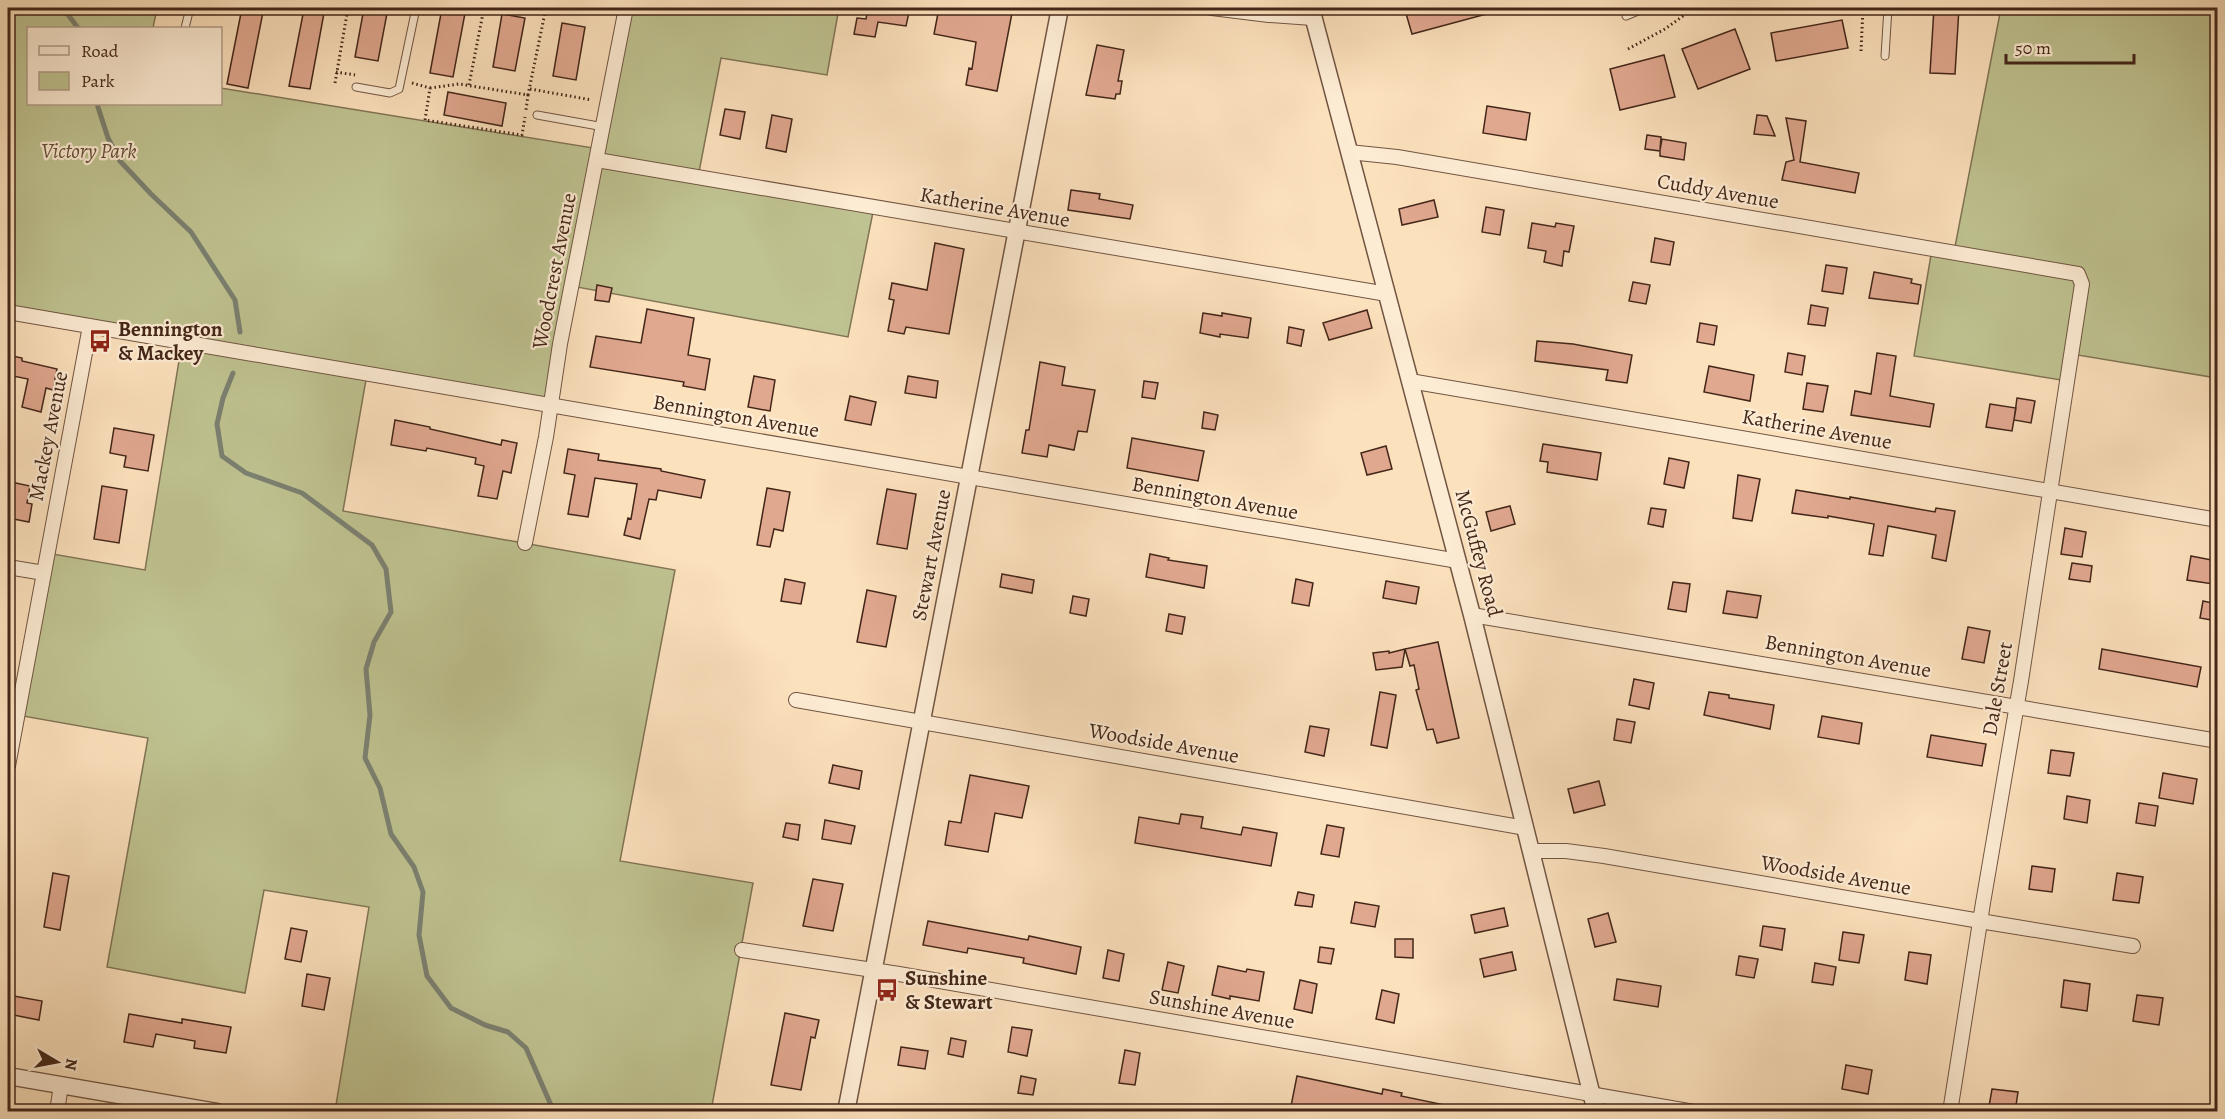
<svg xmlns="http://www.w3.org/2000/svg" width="2225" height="1119" font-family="Alegreya,serif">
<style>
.green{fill:#bfc391;stroke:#817455;stroke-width:1.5}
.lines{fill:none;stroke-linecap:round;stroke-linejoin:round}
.stream{stroke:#7b8171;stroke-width:5}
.building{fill:#e1a890;stroke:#432619;stroke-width:1.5}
.service-casing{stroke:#715542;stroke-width:9}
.minor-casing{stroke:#715542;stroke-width:16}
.tertiary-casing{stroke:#715542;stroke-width:19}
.path{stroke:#432619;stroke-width:3;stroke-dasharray:1.5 3;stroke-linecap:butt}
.service{stroke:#fdecd4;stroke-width:7}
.minor{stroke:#fdecd4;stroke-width:14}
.tertiary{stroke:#fdecd4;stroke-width:16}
.labels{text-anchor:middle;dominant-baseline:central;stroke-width:4.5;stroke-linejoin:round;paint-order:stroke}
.park-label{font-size:21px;font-style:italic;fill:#624d37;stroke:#fdecd4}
.street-label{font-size:21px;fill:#432619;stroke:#fdecd4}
.poi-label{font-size:21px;font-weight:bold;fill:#432619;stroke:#fdecd4;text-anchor:start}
</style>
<rect width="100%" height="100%" fill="#fce1bd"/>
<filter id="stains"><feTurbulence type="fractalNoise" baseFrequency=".00333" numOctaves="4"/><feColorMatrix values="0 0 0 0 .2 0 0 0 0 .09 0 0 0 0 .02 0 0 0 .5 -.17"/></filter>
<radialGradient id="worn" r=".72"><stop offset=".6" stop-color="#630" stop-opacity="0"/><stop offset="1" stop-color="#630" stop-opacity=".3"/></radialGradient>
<!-- green -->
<path class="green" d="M8,8h149l-4,20h-125v76h192l1,-16 378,61 27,-141h213l-12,67 -106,-17 -23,119 176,30 -26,130 -276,-51 -22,119 -183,-31 -24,137 332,59 -55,291 133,22 -42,228h-376l34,-204 -105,-17 -19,103 -138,-26 41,-229 -131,-23 30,-162 98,17 37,-228 -174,-30v-116l1,-11h-1z
M2001,8h216v370l-145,-24 -5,27 -153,-25 18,-107 22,3z"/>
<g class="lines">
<!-- stream -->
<path class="stream" d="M63,8l15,20
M97,104l11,34 12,23 31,33 40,38 44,68 5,32
M233,373l-10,25 -6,26 5,32 24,17 56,20 70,52 14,24 5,43 -17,30 -8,27 4,46 -5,43 15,30 11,46 23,33 9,25 -4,43 8,41 24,32 34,17 23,7 18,16 28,64"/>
</g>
<!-- building -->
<path class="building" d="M242,8l21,4 -15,76 -21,-4z
M364,8h24l-10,53 -23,-4z
M442,8h24l-13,69 -23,-4z
M868,8h42l-4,18 -28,-4 -3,15 -21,-3 3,-16 9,1z
M939,8h74l-16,83 -31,-6 3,-17 3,1 4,-27 -42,-8z
M1413,8h80l1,4 -82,22 -7,-24z
M1934,8h25l-4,66 -25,-1z
M304,9l20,4 -14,76 -21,-3z
M502,14l23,4 -10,53 -22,-4z
M1842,20l6,28 -72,13 -5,-28z
M562,23l23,4 -9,53 -23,-4z
M1735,29l15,40 -52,20 -16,-40z
M1097,45l27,5 -6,31h4l-2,13h-4l-1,5 -29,-4z
M1664,55l11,42 -55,13 -10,-41z
M448,92l58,11 -4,23 -58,-11z
M1487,106l43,7 -4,27 -43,-7z
M725,109l20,3 -5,27 -20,-4z
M772,115l20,4 -6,33 -20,-4z
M1757,115l10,1 8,20 -21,-2z
M1786,118l20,3 -6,41 59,11 -4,20 -73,-13 4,-18 8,-2z
M1647,135l14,2 -1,13 2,-11 24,4 -2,17 -24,-4v-5l-15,-2z
M1071,190l29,4 -1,5 34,6 -3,14 -62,-9z
M1434,200l4,17 -36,8 -3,-16z
M1486,207l18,3 -4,25 -18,-3z
M1532,223l23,4 1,-4 18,3 -5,26 -5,-1 -2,15 -18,-4 2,-11 -18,-3z
M1655,238l19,4 -4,23 -19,-3z
M935,243l29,6 -15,85 -43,-7 -2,7 -16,-3 6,-31 -5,-1 3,-16 35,7z
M1826,265l21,3 -4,26 -21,-3z
M1874,272l38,7 -1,4 10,2 -3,19 -49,-6z
M1633,282l17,3 -4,19 -17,-3z
M597,285l15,3 -3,14 -14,-2z
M1811,305l17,3 -3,18 -17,-2z
M647,309l47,9 -6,37 22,4 -5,31 -22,-4 1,-4 -94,-15 6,-31 45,7z
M1367,310l5,18 -43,12 -6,-17z
M1203,313l19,3v-3l29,5 -3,20 -28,-4v3l-20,-4z
M1700,323l17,3 -3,19 -17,-3z
M1289,327l15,3 -3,16 -14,-3z
M1537,341l36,3 59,11 -5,28 -21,-3 2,-10 -73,-9z
M1788,353l17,3 -3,19 -17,-3z
M1877,353l19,3 -6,40 44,8 -4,23 -79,-12 4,-24 16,3z
M8,355l14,3v3l35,8 -4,21 -7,-2 -5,24 -19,-5 6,-28 -20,-4z
M1040,362l25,5 -3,18 33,5 -8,42 -9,-1 -4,19 -25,-5 -2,12 -25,-4 4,-23h3z
M1709,366l45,9 -4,26 -46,-9z
M754,376l21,4 -5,31 -22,-4z
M908,376l30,5 -2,17 -31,-5z
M1144,381l14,2 -3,16 -13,-2z
M1807,383l21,3 -5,26 -20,-3z
M850,396l26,6 -5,23 -26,-5z
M2017,398l18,3 -4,22 -17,-3z
M1990,404l26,4 -4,23 -26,-4z
M1204,412l14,3 -3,15 -13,-2z
M395,420l35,7v2l71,16 1,-5 15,3 -6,30 -8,-2 -6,28 -19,-3 6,-30 -9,-2 1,-6 -49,-10 -1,3 -35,-6z
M114,428l40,7 -6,36 -24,-4 2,-11 -16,-3z
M1132,438l72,13 -6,30 -71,-13z
M1543,444l58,9 -4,27 -50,-8 1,-10 -8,-1z
M1386,446l6,23 -25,6 -6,-22z
M568,449l31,5 -1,6 63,9v2l44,9 -4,18 -43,-8 -2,10 -7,-1 -9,40 -16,-4 4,-17 3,1 6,-35 -42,-6 -7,39 -20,-3 7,-39 -11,-2z
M1669,458l20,4 -5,26 -20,-4z
M1738,475l22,4 -8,42 -19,-3z
M11,482l19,4 -3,17 5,1 -3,18 -21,-4v-17z
M102,486l25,4 -8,53 -25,-4z
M767,488l23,4 -7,39 -9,-2 -4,18 -13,-2z
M887,489l29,5 -9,55 -30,-5z
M1796,490l54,9v-2l85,15 1,-4 19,3 -9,50 -14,-3 4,-23 -48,-9 -5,30 -14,-2 5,-30 -46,-8v2l-36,-5z
M1510,506l5,18 -24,7 -5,-19z
M1651,508l15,2 -3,17 -15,-3z
M2065,528l21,4 -4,25 -21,-3z
M1150,554l19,4 -1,2 39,6 -3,22 -58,-11z
M2191,556l26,5 -4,23 -26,-4z
M2072,563l20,3 -2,16 -21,-3z
M1002,574l32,6 -2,13 -32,-6z
M785,579l20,4 -4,21 -20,-3z
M1296,579l17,4 -4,23 -17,-3z
M1386,581l33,6 -3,17 -33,-6z
M1673,582l17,2 -4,28 -18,-3z
M867,590l29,6 -10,51 -29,-5z
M1727,591l34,5 -4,22 -34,-5z
M1073,596l16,3 -3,17 -16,-3z
M2203,601l14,3v17l-17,-3z
M1169,614l16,3 -3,17 -16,-3z
M1968,627l22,4 -6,32 -22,-4z
M1438,642l21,96 -22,5 -4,-14 -6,1 -11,-40 3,-1 -5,-24 -4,1 -5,-17z
M1405,649l-3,18 -26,3 -3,-17 16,-2v2z
M2102,649l99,18 -4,20 -98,-18z
M1634,679l20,4 -5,26 -20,-4z
M1380,692l16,3 -9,53 -16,-3z
M1709,692l20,3v3l45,7 -4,24 -66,-14z
M1822,716l40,7 -3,21 -41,-7z
M1617,719l18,3 -4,21 -17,-3z
M1310,726l19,3 -5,27 -19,-4z
M1931,735l55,9 -4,22 -55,-9z
M2051,750l23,3 -4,23 -22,-3z
M833,765l29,6 -3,18 -30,-6z
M2163,773l34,6 -4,25 -34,-6z
M970,775l59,11 -7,32 -27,-5 -7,39 -43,-7 4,-24 12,2z
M1599,781l6,24 -31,8 -6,-24z
M2067,796l23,4 -3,23 -23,-4z
M2139,803l19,3 -3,20 -19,-3z
M1181,814l22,3 -2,11 40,7 2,-8 34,6 -6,33 -136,-23 4,-26 40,7z
M825,820l30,6 -4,18 -29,-5z
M786,823l14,2 -2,15 -15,-3z
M1327,825l17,3 -5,29 -18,-3z
M2032,866l23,3 -3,23 -23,-3z
M53,873l16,3 -9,54 -16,-3z
M2117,873l26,4 -4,26 -26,-3z
M813,879l30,5 -10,47 -30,-5z
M1298,892l16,3 -2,12 -17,-2z
M1355,902l24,4 -4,21 -24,-4z
M1504,908l4,18 -33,7 -4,-18z
M1608,913l8,29 -21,5 -7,-28z
M928,921l100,19 1,-4 52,11 -5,27 -53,-11 1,-5 -56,-10 -1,5 -44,-8z
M1763,926l22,3 -3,21 -22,-4z
M291,928l16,3 -6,31 -16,-3z
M1843,932l21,3 -5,28 -20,-3z
M1395,939h18v19l-18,-1z
M1320,947l14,2 -3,15 -13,-2z
M1108,950l16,4 -5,27 -16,-3z
M1512,952l4,18 -32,7 -4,-18z
M1909,952l22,3 -4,29 -22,-4z
M1739,956l19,3 -4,19 -18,-3z
M1168,962l16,4 -6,27 -16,-3z
M1815,963l21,4 -3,18 -21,-3z
M1218,966l28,6 1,-3 17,3 -5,29 -29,-5v3l-18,-4z
M307,974l23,4 -6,32 -22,-4z
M1617,979l44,7 -3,21 -44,-7z
M1300,980l17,4 -5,29 -18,-4z
M2064,980l26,4 -3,27 -26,-4z
M1382,990l17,4 -5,29 -18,-4z
M8,995l34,6 -3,19 -31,-6z
M2137,995l26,3 -4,27 -26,-4z
M785,1013l34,7 -4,18 -4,-1 -10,53 -30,-5z
M129,1014l53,9v-4l49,8 -5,26 -32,-5 1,-7 -39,-7 -3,13 -29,-5z
M1012,1027l20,3 -5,26 -19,-4z
M951,1038l15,3 -3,16 -15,-3z
M901,1047l27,4 -3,18 -27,-4z
M1125,1050l15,3 -5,32 -16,-2z
M1846,1065l26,5 -4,24 -26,-5z
M1021,1076l15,3 -3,16 -15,-2z
M1297,1076l85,18 1,-5 19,4 -1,3 44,9v7h-123l-31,-6z
M1992,1089l26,3 -3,20h-27z"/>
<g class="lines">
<!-- service casing -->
<g class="service-casing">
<path id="service" d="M1626,16l19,-8
M185,28l5,-20
M1885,56l3,-48
M356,87l34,6 9,-4 17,-81
M537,115l67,12"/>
</g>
<!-- minor casing -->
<g class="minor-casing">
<path id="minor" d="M1212,8l57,7 44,3
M1349,152l48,5 681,117 4,10 -61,397 -38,222 -33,209
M597,160l790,134
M8,312l1450,249
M1410,381l808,139
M525,543l21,-106 14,-93 66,-336
M8,567l36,6
M1472,615l746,126
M796,700l730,128
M8,766l82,-440
M1532,851h34l38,5 376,65 153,25
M742,950l157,24 795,138
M57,1112l4,-27"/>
</g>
<!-- tertiary casing -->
<g class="tertiary-casing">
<path id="tertiary" d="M1311,8l161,607 124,497
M8,1076l209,36
M846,1112l214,-1104"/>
</g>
<!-- path -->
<path class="path" d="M1628,49l37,-20 29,-21
M1861,51l2,-43
M336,72l19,3
M335,83l13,-75
M412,83l18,5 -5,32 97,15 3,-18
M469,85l15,-77
M430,88l29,-4 69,11 -2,15
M530,89l62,11
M528,95l18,-87"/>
<!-- service -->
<use href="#service" class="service"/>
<!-- minor -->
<use href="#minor" class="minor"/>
<!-- tertiary -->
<use href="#tertiary" class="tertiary"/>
</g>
<!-- icons -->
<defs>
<g id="bus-bare" transform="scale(1.8)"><path d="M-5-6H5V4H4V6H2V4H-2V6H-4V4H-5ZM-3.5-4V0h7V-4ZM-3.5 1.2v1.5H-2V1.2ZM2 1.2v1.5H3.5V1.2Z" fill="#8f2418" stroke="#fdecd4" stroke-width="2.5" paint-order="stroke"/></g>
</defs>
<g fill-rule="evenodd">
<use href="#bus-bare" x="100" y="341"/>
<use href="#bus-bare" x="887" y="990"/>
</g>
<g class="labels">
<!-- park labels -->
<g class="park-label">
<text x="89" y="151">Victory Park</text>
</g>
<!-- street labels -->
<g class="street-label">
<text transform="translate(1718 191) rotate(10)">Cuddy Avenue</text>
<text transform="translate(995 207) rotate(10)">Katherine Avenue</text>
<text transform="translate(554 271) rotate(-79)">Woodcrest Avenue</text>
<text transform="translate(736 416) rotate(10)">Bennington Avenue</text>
<text transform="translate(1817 429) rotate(10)">Katherine Avenue</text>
<text transform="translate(48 436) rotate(-79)">Mackey Avenue</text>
<text transform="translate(1215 498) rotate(10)">Bennington Avenue</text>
<text transform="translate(1479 553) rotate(75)">McGuffey Road</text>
<text transform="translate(931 555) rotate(-79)">Stewart Avenue</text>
<text transform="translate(1848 656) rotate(10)">Bennington Avenue</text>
<text transform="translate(1997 689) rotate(-80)">Dale Street</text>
<text transform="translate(1164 743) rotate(10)">Woodside Avenue</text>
<text transform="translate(1836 875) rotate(10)">Woodside Avenue</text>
<text transform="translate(1222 1009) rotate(10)">Sunshine Avenue</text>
</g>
<!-- poi labels -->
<g class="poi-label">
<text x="118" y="329">Bennington<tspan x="118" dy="24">&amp; Mackey</tspan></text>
<text x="905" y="978">Sunshine<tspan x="905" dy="24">&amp; Stewart</tspan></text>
</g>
</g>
<!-- margin -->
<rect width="2225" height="1119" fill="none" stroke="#fce1bd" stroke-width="30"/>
<rect x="9" y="9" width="2207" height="1101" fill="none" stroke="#432619" stroke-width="3"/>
<rect x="15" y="15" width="2195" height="1089" fill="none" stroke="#432619" stroke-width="1.5"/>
<!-- legend -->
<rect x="27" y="27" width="195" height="78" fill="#fdecd4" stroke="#b39d89" stroke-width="1.5"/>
<rect x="39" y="46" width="30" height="9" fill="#fdecd4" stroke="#b39d89" stroke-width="1.5"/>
<text x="81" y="57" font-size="18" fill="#432619">Road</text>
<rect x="39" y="72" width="30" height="18" fill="#bfc391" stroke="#b39d89" stroke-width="1.5"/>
<text x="81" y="87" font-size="18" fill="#432619">Park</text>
<!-- north arrow -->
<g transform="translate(57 1062) rotate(100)" stroke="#fdecd4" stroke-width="4.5" paint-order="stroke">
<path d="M0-4.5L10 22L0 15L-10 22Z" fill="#432619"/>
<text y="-9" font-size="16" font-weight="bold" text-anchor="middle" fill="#432619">N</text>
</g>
<!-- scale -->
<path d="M2006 54v9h128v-9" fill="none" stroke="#432619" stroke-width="3"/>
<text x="2015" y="54" font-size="18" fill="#432619" stroke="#fdecd4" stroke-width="4.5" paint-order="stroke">50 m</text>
<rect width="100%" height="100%" filter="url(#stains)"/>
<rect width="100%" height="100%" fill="url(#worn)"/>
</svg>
